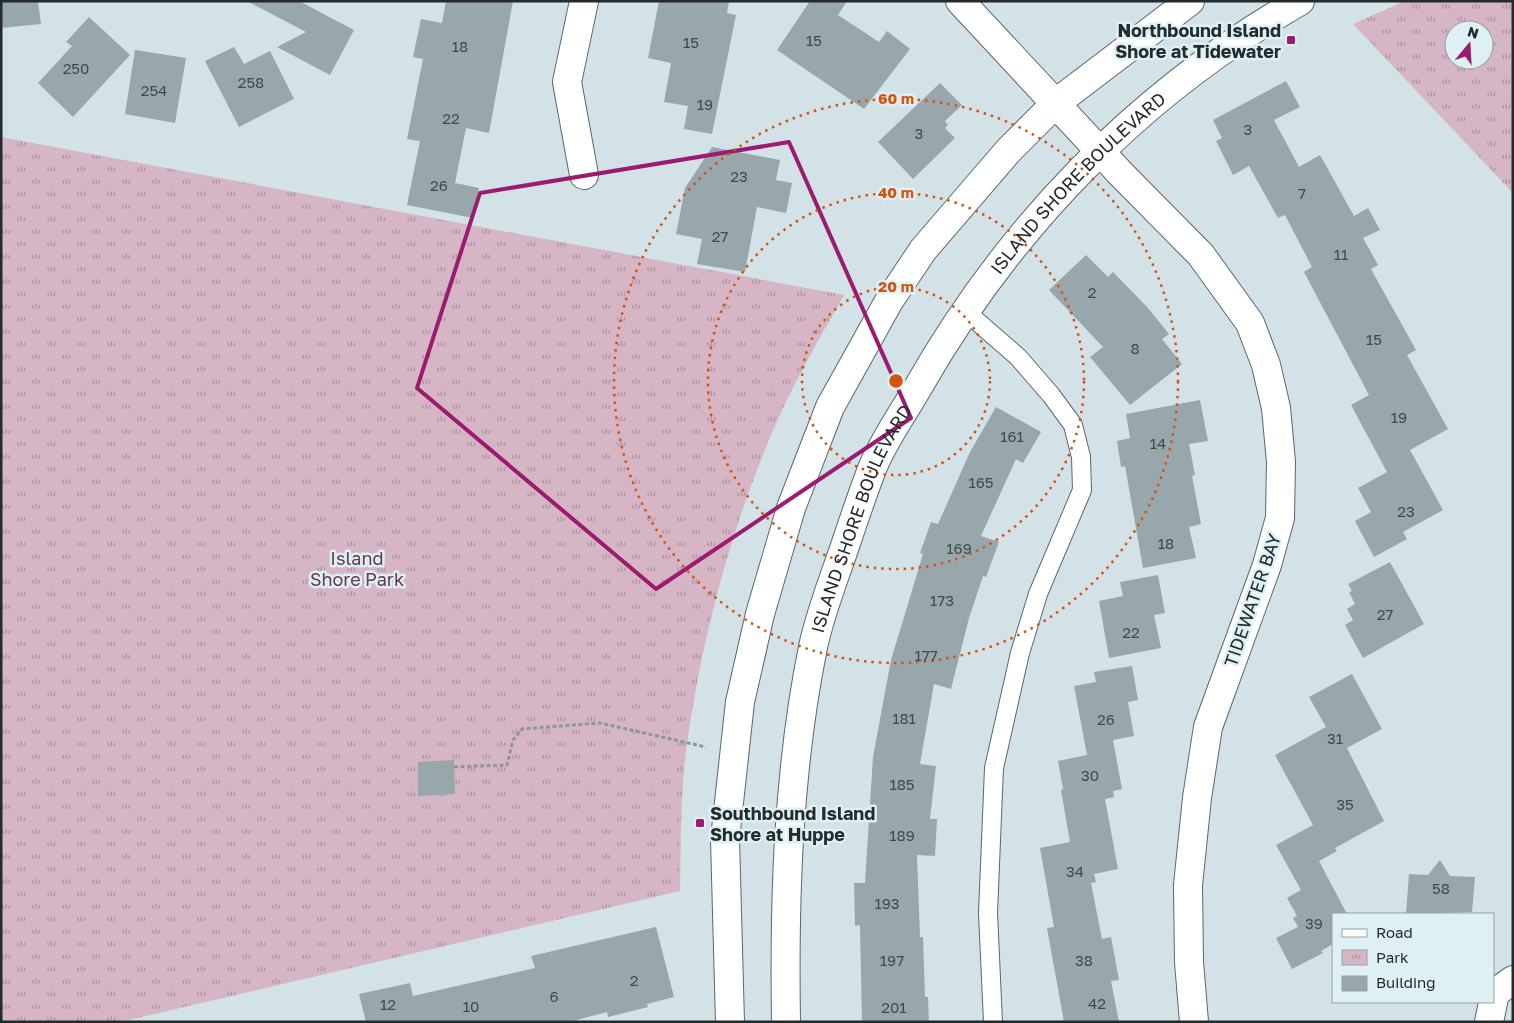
<svg xmlns="http://www.w3.org/2000/svg" width="1514" height="1023" font-family="'Golos Text',sans-serif">
<style>
.park{fill:url(#park-tufts);fill-rule:evenodd}
.building{fill:#98a7ac}
.lines{fill:none;stroke-linecap:round;stroke-linejoin:round}
.service-casing{stroke:#5a686d;stroke-width:20}
.minor-casing{stroke:#5a686d;stroke-width:30}
.tertiary-casing{stroke:#5a686d;stroke-width:30}
.path{stroke:#8c989c;stroke-width:3;stroke-dasharray:4 2.5;stroke-linecap:butt}
.service{stroke:#fff;stroke-width:18}
.minor{stroke:#fff;stroke-width:28}
.tertiary{stroke:#fff;stroke-width:28}
.marked{fill:none;stroke:#9c1b6f;stroke-width:4;stroke-linejoin:round}
.ring{fill:none;stroke:#d4540f;stroke-width:2.5;stroke-dasharray:2.5 5}
.poi-dot{fill:#9c1b6f;stroke:#dff0f5;stroke-width:2}
.labels{text-anchor:middle;dominant-baseline:central;stroke-width:5;stroke-linejoin:round;paint-order:stroke}
.number-label{font-size:15px;fill:#414a4c}
.poi-label{font-size:18px;font-weight:bold;fill:#242b2c;stroke:#dff0f5;text-anchor:end}
.street-label{font-size:18px;fill:#242b2c;stroke:#dff0f5}
.park-label{font-size:18px;fill:#663751;stroke:#dff0f5}
.centre{fill:#d4540f;stroke:#dff0f5;stroke-width:2.5}
.ring-label{font-size:15px;text-anchor:middle;font-weight:bold;fill:#d4540f;stroke:#dff0f5;stroke-width:5;stroke-linejoin:round;paint-order:stroke}
</style>
<defs>
<pattern id="park-tufts" width="24" height="20" patternUnits="userSpaceOnUse" patternTransform="scale(1.25)"><rect width="24" height="20" fill="#d6b5c5"/><path d="M3 7l-1-3M5 7V3M7 7l1-3M15 17l-1-3M17 17v-4M19 17l1-3" fill="none" stroke="#ad93a0"/></pattern>
</defs>
<rect width="100%" height="100%" fill="#d2e2e7"/>
<!-- park -->
<path class="park" d="M1405,1h108v192l-160,-169zM1454,30h30v30h-30z
M1,137l843,158c-26,46 -53,92 -73,140 -42,100 -69,203 -84,309 -7,49 -6,99 -7,147l-560,131h-119z"/>
<!-- building -->
<path class="building" d="M1,1h37l3,23 -40,4z
M247,1h52l55,29 -24,45 -53,-28 29,-15z
M446,1h67l-24,132 -23,-5 -11,55 24,5 -6,30 -66,-13 13,-64 -13,-2 16,-80 -10,-2 8,-38 21,4z
M659,1h70l-2,12 9,2 -24,119 -28,-5 4,-23 -24,-4 7,-39 -23,-5z
M810,1h37l-9,14 41,27 8,-11 23,18 -46,60 -87,-59z
M89,17l41,38 -57,62 -35,-34 34,-37 -6,-4z
M234,47l10,17 26,-13 24,48 -55,28 -34,-66z
M135,50l51,8 -11,65 -50,-9z
M1286,81l14,26 -26,13 25,47 21,-12 34,61 14,-8 12,22 -17,8 15,27 -7,4 45,81 -9,5 41,74 -38,21 33,60 -40,22 4,7 -33,18 -19,-36 16,-9 -13,-24 29,-16 -36,-67 18,-10 -65,-123 8,-5 -27,-52 -7,3 -29,-52 -16,9 -17,-34 6,-3 -9,-18z
M940,83l22,22 -17,16 3,4 -3,3 10,10 -42,41 -35,-37z
M712,147l68,13 -4,20 16,3 -6,30 -29,-6 -12,65 -48,-8 5,-25 -26,-5 9,-46z
M1086,255l22,22 5,-5 34,35 22,27 -7,5 20,25 -52,41 -40,-48 13,-10 -54,-57z
M1200,400l8,41 -19,3 6,31 -3,1 9,48 -12,3 7,31 -53,10 -18,-102 -4,1 -4,-26 13,-3 -4,-24z
M996,407l45,25 -18,31 -7,-4 -35,77 18,6 -13,35 -3,-1 -14,42 -18,71 -17,-5 -14,80 16,2 -6,53h7l-2,37 -18,-1 3,82h3l2,60h3l1,25h-67l-2,-97 -5,1 -1,-43h11l8,-126 18,-97 32,-106 -3,-1 11,-31 7,2 32,-72z
M1390,562l34,62 -61,34 -18,-33 8,-5 -6,-11 8,-5 -6,-12 3,-1 -4,-7z
M1158,575l7,38 -11,2 7,33 -52,10 -10,-57 24,-5 -3,-14z
M1132,666l6,34 -10,2 6,34 -21,4 9,49 -9,2 1,6 -9,2 13,70 -24,5 2,8 -5,1 11,56 9,-2 8,43 -8,1 8,41h-55l-17,-94 7,-1 -14,-79 30,-6 -9,-52 2,-1 -5,-28 29,-6 -13,-69 22,-4 -2,-10z
M1352,674l30,55 -35,19 37,73 -49,27 2,3 -18,10 28,53h-14v30l-12,7 2,2 -31,16 -16,-31 22,-11 -5,-9 4,-2 -10,-18 14,-8 -25,-45 37,-20 -38,-70 51,-28 -17,-30z
M454,760l1,34 -37,2v-34z
M1440,860l10,16 25,1 -3,35 -66,2 3,-40 19,1z
M656,927l18,70 -27,7 1,3 -40,10 -1,-5 -38,10h-203l-7,-28 51,-11 3,13 122,-28 -4,-12z"/>
<g class="lines">
<!-- service casing -->
<g class="service-casing">
<path id="service" d="M964,310l54,47 33,38 22,30 8,32 1,33 -44,104 -18,59 -26,115 -6,145 5,109"/>
</g>
<!-- minor casing -->
<g class="minor-casing">
<path id="minor" d="M584,1l-17,81 17,93
M960,1l161,173 80,81 49,68 16,42 10,43 5,54 -1,56 -13,47 -59,162 -11,71 -9,87 1,77 5,60
M1489,1022l6,-29 18,-13"/>
</g>
<!-- tertiary casing -->
<g class="tertiary-casing">
<g id="tertiary">
<path d="M730,1022l-5,-183 15,-137 20,-88 31,-106 39,-101 59,-106 34,-51 86,-100 47,-47 134,-102"/>
<path id="s1" d="M786,1022c-2,-126 2,-251 27,-375 7,-33 20,-66 31,-98 9,-27 18,-54 28,-80 11,-28 30,-54 45,-80 92,-162 221,-295 383,-388"/>
</g>
</g>
<!-- path -->
<path class="path" d="M454,767l53,-2 6,-25 9,-11 78,-6 106,24"/>
<!-- service -->
<use href="#service" class="service"/>
<!-- minor -->
<use href="#minor" class="minor"/>
<!-- tertiary -->
<use href="#tertiary" class="tertiary"/>
</g>
<!-- marked area -->
<path class="marked" d="M789,142l122,276 -255,171 -239,-201 63,-195z"/>
<!-- distance rings -->
<g class="ring">
<circle cx="896" cy="381" r="94"/>
<circle cx="896" cy="381" r="188"/>
<circle cx="896" cy="381" r="282"/>
</g>
<!-- markers -->
<g class="poi-dot">
<rect x="1286" y="35" width="10" height="10" rx="2.5"/>
<rect x="695" y="818" width="10" height="10" rx="2.5"/>
</g>
<g class="labels">
<!-- number labels -->
<g class="number-label">
<text x="814" y="40">15</text>
<text x="691" y="42">15</text>
<text x="460" y="46">18</text>
<text x="76" y="68">250</text>
<text x="251" y="82">258</text>
<text x="154" y="90">254</text>
<text x="705" y="104">19</text>
<text x="451" y="118">22</text>
<text x="1248" y="129">3</text>
<text x="919" y="133">3</text>
<text x="739" y="176">23</text>
<text x="439" y="185">26</text>
<text x="1302" y="193">7</text>
<text x="720" y="236">27</text>
<text x="1341" y="254">11</text>
<text x="1092" y="292">2</text>
<text x="1374" y="339">15</text>
<text x="1135" y="348">8</text>
<text x="1399" y="417">19</text>
<text x="1012" y="436">161</text>
<text x="1158" y="443">14</text>
<text x="981" y="482">165</text>
<text x="1406" y="511">23</text>
<text x="1166" y="543">18</text>
<text x="959" y="548">169</text>
<text x="942" y="600">173</text>
<text x="1385" y="614">27</text>
<text x="1131" y="632">22</text>
<text x="926" y="655">177</text>
<text x="904" y="718">181</text>
<text x="1106" y="719">26</text>
<text x="1335" y="738">31</text>
<text x="1090" y="775">30</text>
<text x="902" y="784">185</text>
<text x="1345" y="804">35</text>
<text x="902" y="835">189</text>
<text x="1075" y="871">34</text>
<text x="1441" y="888">58</text>
<text x="887" y="903">193</text>
<text x="1314" y="923">39</text>
<text x="892" y="960">197</text>
<text x="1084" y="960">38</text>
<text x="634" y="980">2</text>
<text x="554" y="996">6</text>
<text x="1097" y="1003">42</text>
<text x="388" y="1004">12</text>
<text x="471" y="1006">10</text>
<text x="894" y="1007">201</text>
</g>
<!-- poi labels -->
<g class="poi-label">
<text x="1281" y="30">Northbound Island<tspan x="1281" dy="21">Shore at Tidewater</tspan></text>
<text x="710" y="813" text-anchor="start">Southbound Island<tspan x="710" dy="21">Shore at Huppe</tspan></text>
</g>
<!-- street labels -->
<g class="street-label">
<text stroke="none"><textPath href="#s1" startOffset="919">ISLAND SHORE BOULEVARD</textPath></text>
<text stroke="none"><textPath href="#s1" startOffset="514">ISLAND SHORE BOULEVARD</textPath></text>
<text transform="translate(1252 600) rotate(-71)">TIDEWATER BAY</text>
</g>
<!-- park labels -->
<g class="park-label">
<text x="357" y="558">Island<tspan x="357" dy="21">Shore Park</tspan></text>
</g>
</g>
<circle cx="896" cy="381" r="8" class="centre"/>
<g class="ring-label">
<text x="896" y="104">60 m</text>
<text x="896" y="198">40 m</text>
<text x="896" y="292">20 m</text>
</g>
<!-- border -->
<rect width="1514" height="1023" fill="none" stroke="#242b2c" stroke-width="5"/>
<!-- legend -->
<rect x="1332" y="913" width="162" height="90" fill="#dff0f5" stroke="#94a1a5"/>
<rect x="1342" y="929" width="25" height="8" fill="#ffffff" stroke="#94a1a5"/>
<text x="1376" y="938" font-size="15" fill="#242b2c">Road</text>
<rect x="1342" y="950" width="25" height="15" fill="url(#park-tufts)" stroke="#94a1a5"/>
<text x="1376" y="963" font-size="15" fill="#242b2c">Park</text>
<rect x="1342" y="976" width="25" height="15" fill="#98a7ac" stroke="#94a1a5"/>
<text x="1376" y="988" font-size="15" fill="#242b2c">Building</text>
<!-- north arrow -->
<g transform="translate(1469 45) rotate(18)"><circle r="24" fill="#dff0f5" stroke="#94a1a5"/>
<path d="M0-4L9 19L0 12L-9 19Z" fill="#9c1b6f"/>
<text y="-8" font-size="14" font-weight="bold" text-anchor="middle" fill="#242b2c">N</text>
</g>
</svg>
